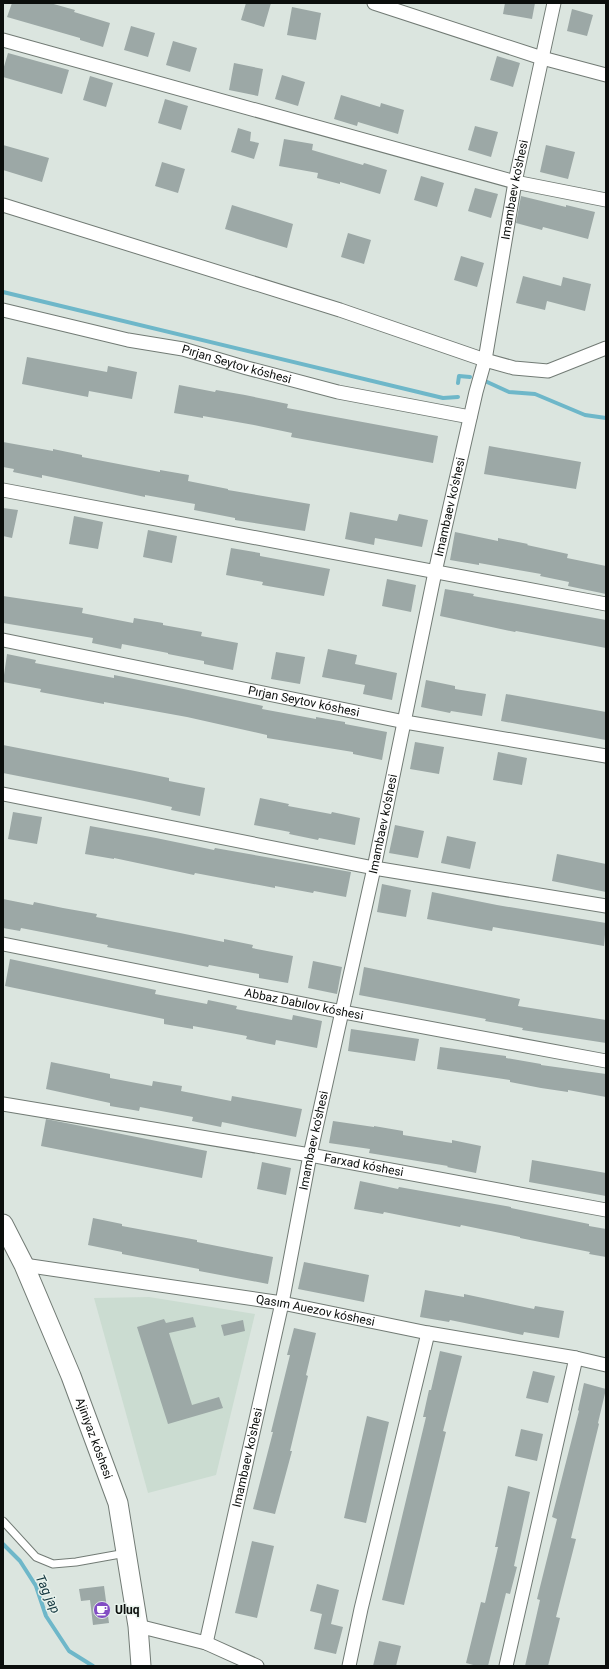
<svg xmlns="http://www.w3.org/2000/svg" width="609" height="1669" font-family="Roboto,sans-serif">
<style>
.built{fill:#cbdcd1}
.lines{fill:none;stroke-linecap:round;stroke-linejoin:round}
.stream{stroke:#6eb7c9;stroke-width:4}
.building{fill:#9ca8a6}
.lane-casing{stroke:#727b75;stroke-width:9}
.street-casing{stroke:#727b75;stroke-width:15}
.secondary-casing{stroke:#727b75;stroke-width:21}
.lane{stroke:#fff;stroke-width:7}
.street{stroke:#fff;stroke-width:13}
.secondary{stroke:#fff;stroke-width:19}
.labels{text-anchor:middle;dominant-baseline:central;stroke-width:3;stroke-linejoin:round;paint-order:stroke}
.street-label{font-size:12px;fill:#0b0e0c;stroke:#e8f2ec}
.poi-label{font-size:12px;font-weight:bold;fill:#0b0e0c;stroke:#e8f2ec;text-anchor:start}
.water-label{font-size:13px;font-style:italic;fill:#12363e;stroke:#e8f2ec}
</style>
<rect width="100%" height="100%" fill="#dbe5df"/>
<!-- built -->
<path class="built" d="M149,1297l106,17 -39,161 -68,18 -54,-195z"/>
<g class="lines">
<!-- stream -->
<path class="stream" d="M3,292l440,106 15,-1
M485,381l24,11 26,2 50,21 21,3
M458,383l1,-7 11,1
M3,1544l17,17 16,25 10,30 23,35 24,15"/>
</g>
<!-- building -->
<path class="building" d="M12,3h38l25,7 -1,2 36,11 -7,24 -23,-7v-2l-73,-21z
M246,3h25l-7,24 -23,-7z
M505,3h30l-3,16 -29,-5z
M292,7l29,6 -5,27 -29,-5z
M572,9l21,6 -6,21 -20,-5z
M131,26l24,7 -7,24 -24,-7z
M173,41l24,7 -7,24 -24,-7z
M8,53l61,17 -7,24 -59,-17v-7z
M497,56l23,7 -7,24 -23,-7z
M234,63l29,6 -5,27 -29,-6z
M282,75l23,7 -7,24 -23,-7z
M90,76l23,7 -7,24 -23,-7z
M341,95l39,12 1,-4 23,7 -6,24 -40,-12 -1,4 -23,-7z
M165,99l23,7 -7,24 -23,-7z
M475,126l23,6 -7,25 -23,-7z
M238,128l13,4 -1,9 9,2 -5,16 -23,-7z
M284,139l29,5 -1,6 51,15 1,-2 23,7 -7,24 -40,-12v2l-23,-6 1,-5 -39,-7z
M3,145l46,13 -7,24 -39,-12z
M546,145l29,7 -7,27 -28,-7z
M162,162l23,7 -7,24 -23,-7z
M421,176l23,7 -7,24 -23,-7z
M475,188l23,6 -7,24 -23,-7z
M521,196l45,11v-2l29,7 -7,27 -45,-12 -1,3 -26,-7z
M232,205l61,19 -6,24 -62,-19z
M348,233l23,7 -7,24 -23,-7z
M461,256l23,7 -7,24 -23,-7z
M523,276l38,10 2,-9 28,7 -6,27 -38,-10 -2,9 -29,-7z
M27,357l80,15 1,-6 29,6 -5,27 -43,-8 -1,6 -66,-13z
M179,385l36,7 1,-2 29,5 43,9 -1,4 151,28 -5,27 -142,-26 1,-4 -38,-8 -51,-9v2l-29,-5z
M3,442l50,9v-2l29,6v2l78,15v-2l29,5 -1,6 40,8v1l82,14 -5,27 -70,-11v-2l-41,-8 1,-6 -50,-9v2l-103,-22v3l-29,-6 1,-3 -11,-2z
M489,446l92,16 -5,27 -92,-15z
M3,508l15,2 -6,28 -9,-2z
M350,512l47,9 2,-7 29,6 -6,27 -47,-9 -1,7 -29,-6z
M74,516l29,6 -5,27 -29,-5z
M148,530l29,6 -5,27 -29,-6z
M455,532l43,9v-3l30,6 -1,1 41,9 -1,4 39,8v28l-38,-8 1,-4 -29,-6 1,-2 -62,-11v2l-29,-5z
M231,548l29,5v3l70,13 -6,27 -62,-11 1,-3 -37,-7z
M387,579l29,6 -5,27 -29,-6z
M445,589l29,5 -1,2 133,24v28l-90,-17 -1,1 -75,-16z
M3,596l80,12 -1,5 51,10 1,-5 29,5v2l39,7 -1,4 37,7 -5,27 -29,-6v-3l-36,-7v-1l-46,-9 -1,5 -29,-6 1,-5 -90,-15z
M328,649l29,6 -2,9 42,9 -5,27 -29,-6 2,-9 -43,-8z
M276,652l29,5 -5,27 -29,-5z
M7,654l29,6 -1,3 79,15v-3l65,13 84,18 -1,3 54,10v-2l29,5v2l42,8 -5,28 -29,-6v-2l-86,-14v-3l-80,-18 -83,-15v2l-64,-12 1,-3 -38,-7z
M426,680l29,6v3l31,5 -4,22 -31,-5 -1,2 -29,-6z
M506,694l100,18v28l-105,-19z
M415,742l29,5 -5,27 -29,-5z
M3,745l127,25 39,8v3l36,7 -5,28 -29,-6 1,-3 -37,-8 -132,-26z
M498,752l29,6 -5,27 -29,-5z
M260,798l29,6 -1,2 43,8 1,-2 28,6 -5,27 -36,-7 -1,2 -29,-6 1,-2 -36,-7z
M13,812l29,5 -5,27 -29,-5z
M395,825l29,6 -6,27 -29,-5z
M90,826l66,12 58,12 1,-2 136,24 -5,25 -32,-6 -1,2 -38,-7v2l-80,-15 -1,2 -80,-17v1l-29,-5z
M447,836l29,6 -6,27 -29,-6z
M557,854l49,10v28l-54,-11z
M382,884l29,6 -5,27 -29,-5z
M432,892l65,13 109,18 -2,23 -111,-19 -1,4 -65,-12z
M3,899l30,6 1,-3 29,6 34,6 -1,3 84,16 44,9v-3l29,6 -1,3 41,8 -5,27 -29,-5v-4l-50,-9 -1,2 -101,-20 1,-2 -87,-17 -1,3 -17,-3z
M10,959l146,31 -1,4 52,10 1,-4 29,6 -1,3 56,11 1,-5 29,6 -5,27 -41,-8 -1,5 -29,-6 1,-3 -54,-10v3l-29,-5v-5l-159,-33z
M313,961l29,6 -5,27 -29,-6z
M364,967l156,32 -2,7 88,14v23l-84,-13 1,-2 -38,-7 1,-2 -127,-24z
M351,1029l68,10 -4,22 -67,-10z
M440,1047l66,9v2l35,6v1l65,9v23l-38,-7v2l-27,-4 -31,-6v-2l-73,-11z
M51,1062l59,12v4l42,8 1,-5 29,5 -1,5 50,10 1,-5 70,13 -6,28 -74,-15 -1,5 -29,-6 1,-4 -53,-10 -1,4 -29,-5v-3l-64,-14z
M46,1119l161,32 -5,27 -161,-32z
M333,1121l41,6v-1l29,5v4l49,8v-3l29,6 -5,27 -29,-6 1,-1 -79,-13 1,-4 -41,-6z
M532,1160l74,13v23l-77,-14z
M262,1162l29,6 -5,27 -29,-6z
M360,1181l38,8 1,-2 112,20v1l78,16v2l17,3v28l-17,-3 1,-2 -70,-14v-1l-59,-12 -1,2 -76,-15 -1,2 -29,-5z
M93,1218l29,6v2l75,14v2l76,15 -5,27 -69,-13v-2l-77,-15v-2l-34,-7z
M304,1262l65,13 -5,27 -66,-13z
M425,1290l39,7v-3l70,15 1,-3 29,5 -5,27 -35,-6 -1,3 -73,-15 -1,2 -29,-5z
M193,1317l3,10 -27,6 23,72 27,-8 4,11 -55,16 -31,-97 27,-8 2,4z
M243,1320l2,11 -21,5 -3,-11z
M294,1328l22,5 -10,42 2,1 -18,75h2l-17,63 -22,-5 20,-77h-2l19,-77h-3z
M440,1351l22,5 -19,75 3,1 -42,173 -22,-5 44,-183h-3l6,-27h2z
M533,1371l22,5 -7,27 -22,-5z
M584,1383l22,6 -8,34 1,1 -28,114 5,1 -20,78 4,1 -12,48h-23l15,-66 -3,-1 20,-80 -5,-2 27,-106 -1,-1z
M367,1416l22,6 -23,101 -22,-5z
M521,1429l22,5 -6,27 -22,-5z
M508,1486l22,6 -16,74 3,1 -7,27 -4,-1 -18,73h-11l-11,-3 15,-61 4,1 13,-56h-3z
M252,1541l22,5 -17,72 -22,-5z
M317,1584l22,6 -8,34 12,3 -7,27 -22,-5 8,-35 -12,-3z
M104,1586l5,37 -16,2 -3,-25 -9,1 -2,-12z
M379,1641l22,5 -5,20h-23z"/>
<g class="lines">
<!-- lane casing -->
<g class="lane-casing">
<path id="lane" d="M3,1521l33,36 17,7 23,-2 50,-9"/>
</g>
<!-- street casing -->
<g class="street-casing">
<g id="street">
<path d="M374,3l168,55 64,17"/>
<path d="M3,40l512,142 91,18"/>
<path d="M3,205l337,105 145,50 29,8 34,3 58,-23"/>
<path id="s1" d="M3,310l125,30 55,9 64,19 91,24 132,25"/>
<path d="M3,490l603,114"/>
<path id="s2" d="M3,640l402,82 201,34"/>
<path d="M3,794l371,74 232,38"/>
<path id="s3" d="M3,944l340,68 263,49"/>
<path id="s4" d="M3,1104l307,51 296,55"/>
<path id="s5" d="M24,1265l258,38 146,30 148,25 30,7"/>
<path d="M138,1626l68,17 51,23"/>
<path id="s6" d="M206,1643l76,-340 28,-148 64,-287 61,-296 41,-180 9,-32 30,-178 39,-179"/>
<path d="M349,1666l12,-57 67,-276"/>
<path d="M506,1666l70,-308"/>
</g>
</g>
<!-- secondary casing -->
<g class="secondary-casing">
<g id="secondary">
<path id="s7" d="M3,1224l21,41 47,111 47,127 20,123 3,40"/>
</g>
</g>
<!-- lane -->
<use href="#lane" class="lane"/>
<!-- street -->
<use href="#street" class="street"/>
<!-- secondary -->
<use href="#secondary" class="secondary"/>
</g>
<!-- icons -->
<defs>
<g id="cafe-disc" transform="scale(0.9)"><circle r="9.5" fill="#824dc4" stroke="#e8f2ec"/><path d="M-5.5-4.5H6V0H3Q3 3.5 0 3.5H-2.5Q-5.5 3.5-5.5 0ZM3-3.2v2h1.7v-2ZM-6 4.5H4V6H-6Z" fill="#fff"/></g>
</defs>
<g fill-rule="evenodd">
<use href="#cafe-disc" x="102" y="1610"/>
</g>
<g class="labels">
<!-- street labels -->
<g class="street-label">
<text stroke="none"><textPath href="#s6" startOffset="1486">Imambaev ko'shesi</textPath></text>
<text stroke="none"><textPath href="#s1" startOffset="240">Pırjan Seytov kóshesi</textPath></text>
<text stroke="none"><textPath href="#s6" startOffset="1162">Imambaev ko'shesi</textPath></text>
<text stroke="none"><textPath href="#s2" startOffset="307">Pırjan Seytov kóshesi</textPath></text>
<text stroke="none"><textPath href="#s6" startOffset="838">Imambaev ko'shesi</textPath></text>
<text stroke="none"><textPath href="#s3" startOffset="307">Abbaz Dabılov kóshesi</textPath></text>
<text stroke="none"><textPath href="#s6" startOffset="514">Imambaev ko'shesi</textPath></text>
<text stroke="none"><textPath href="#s4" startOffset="366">Farxad kóshesi</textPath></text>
<text stroke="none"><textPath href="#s5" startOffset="295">Qasım Auezov kóshesi</textPath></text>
<text stroke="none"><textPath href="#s7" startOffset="233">Ajiniyaz kóshesi</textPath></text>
<text stroke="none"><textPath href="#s6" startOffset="190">Imambaev ko'shesi</textPath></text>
</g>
<!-- poi labels -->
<g class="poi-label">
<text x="115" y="1610">Uluq</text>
</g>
<!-- water labels -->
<g class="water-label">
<text transform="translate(48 1594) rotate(65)">Tag jap</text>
</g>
</g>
<!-- border -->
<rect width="609" height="1669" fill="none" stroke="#0b0e0c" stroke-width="8"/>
</svg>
